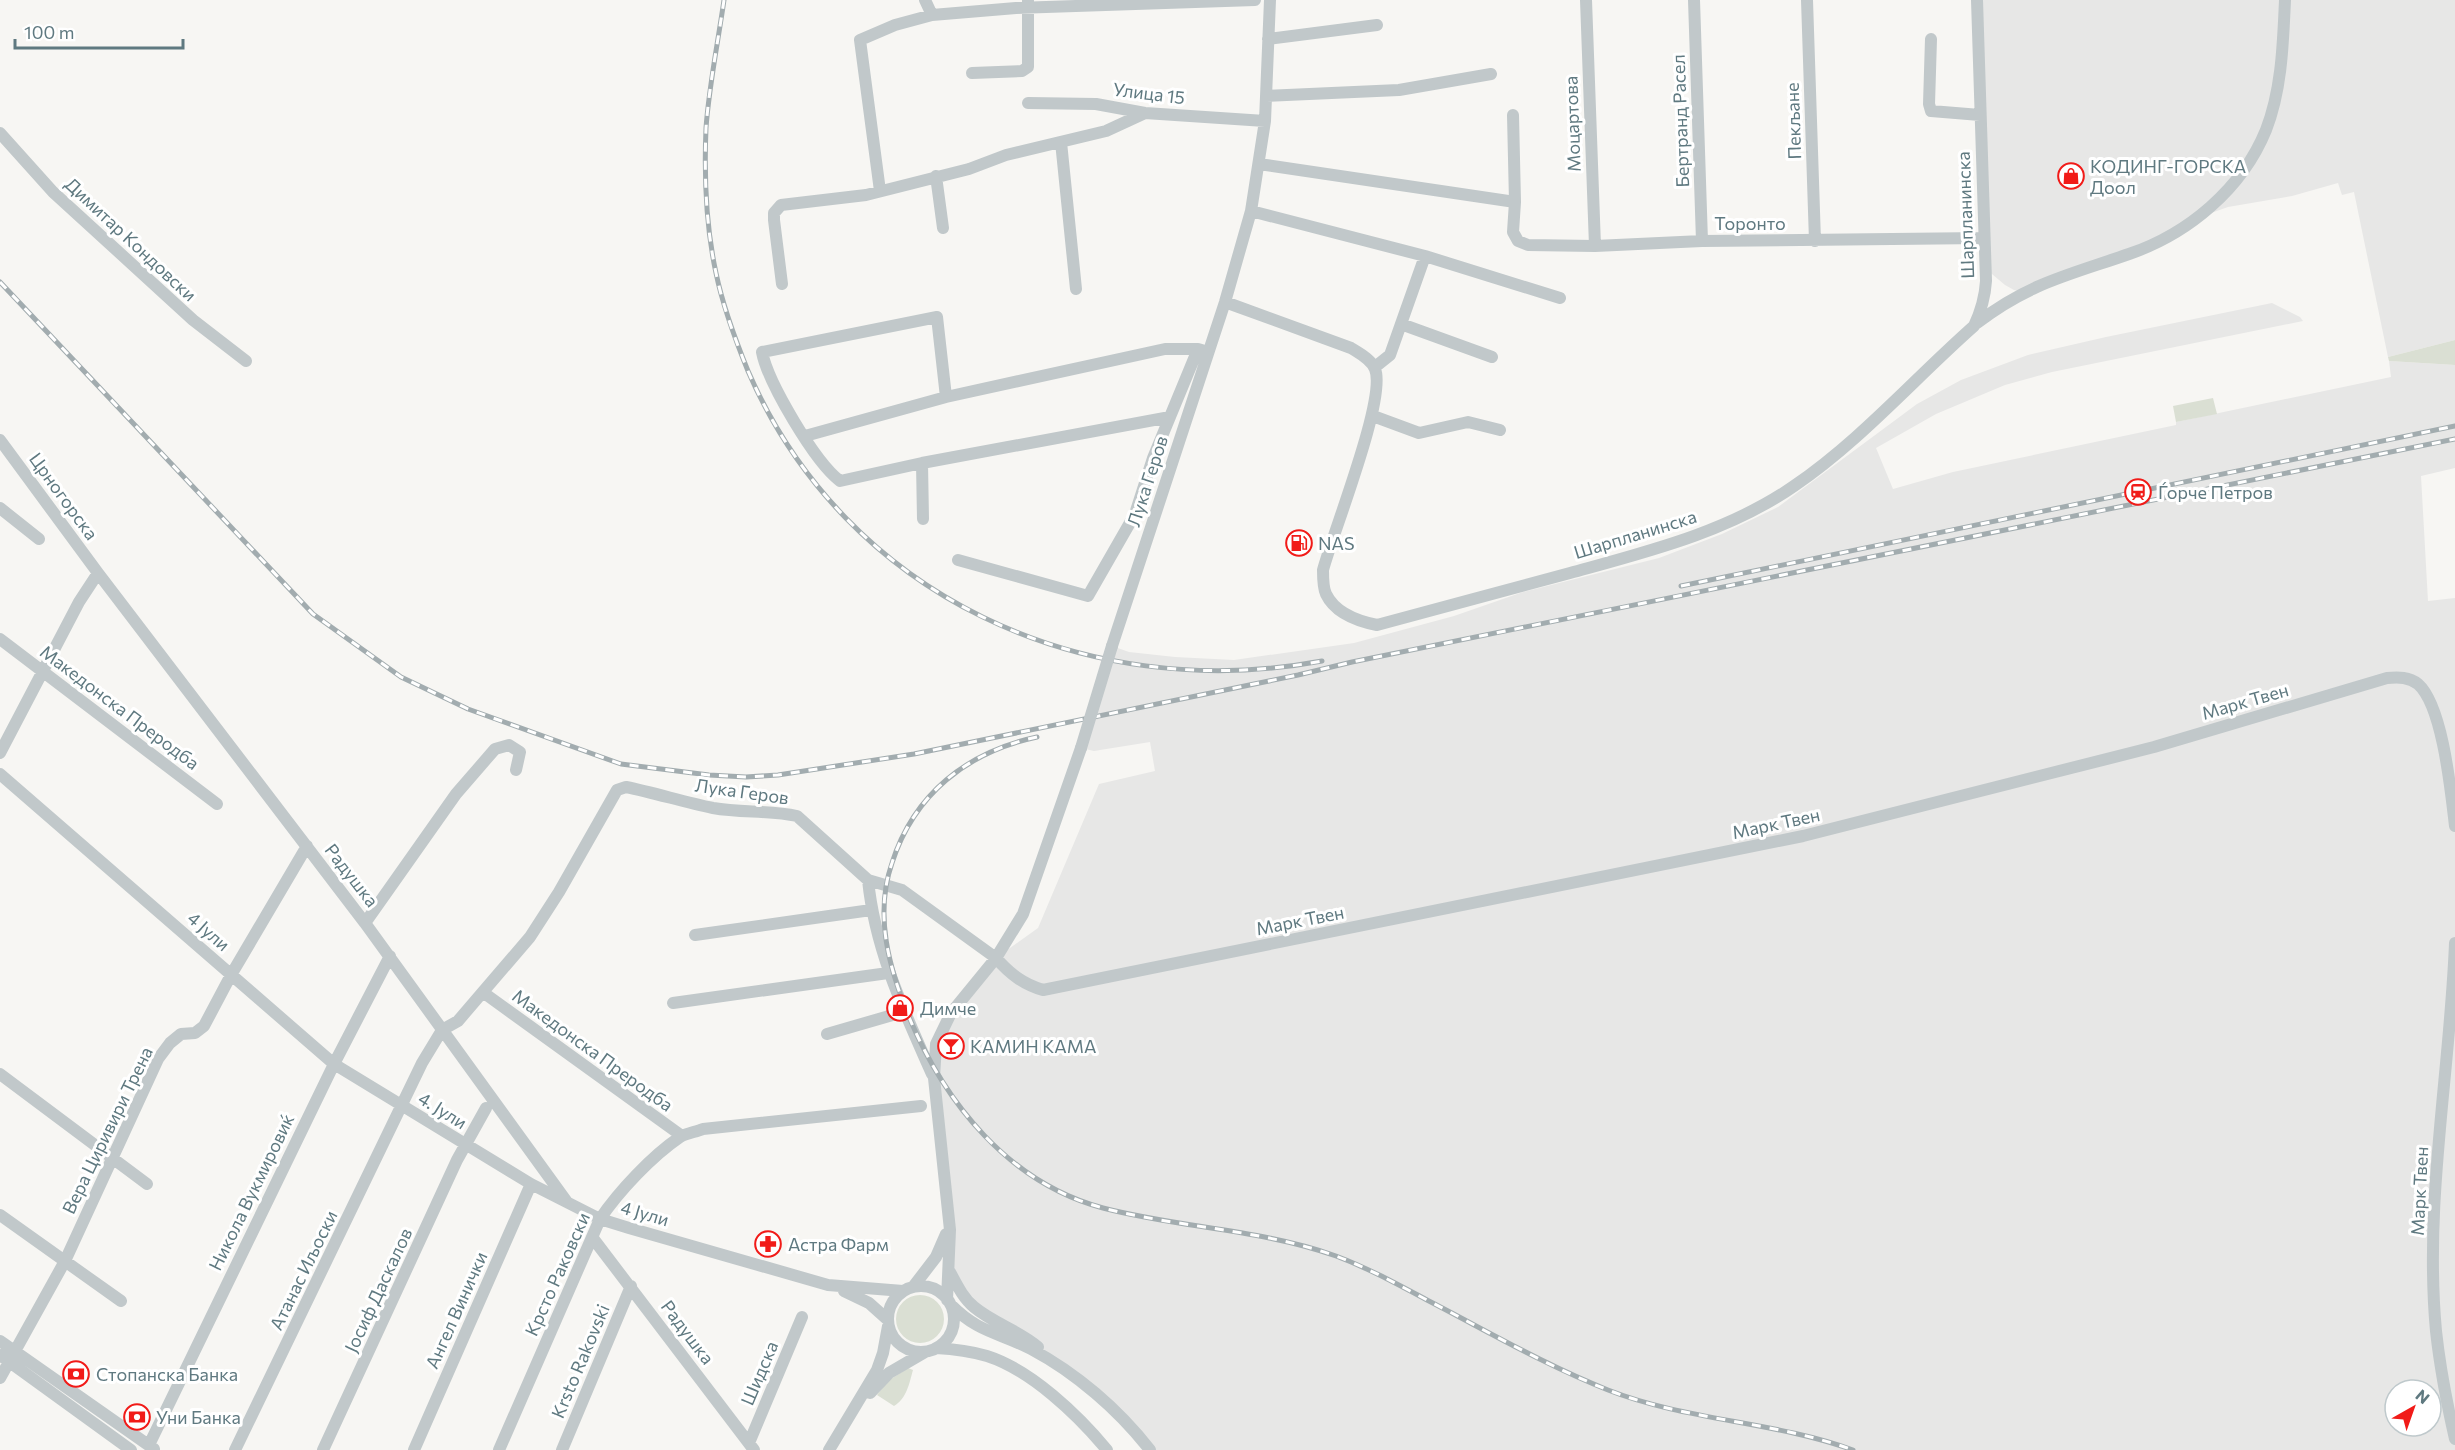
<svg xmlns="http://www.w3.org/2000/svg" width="2455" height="1450" font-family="Commissioner,sans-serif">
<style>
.built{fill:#e7e7e6;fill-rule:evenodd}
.green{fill:#dadfd3}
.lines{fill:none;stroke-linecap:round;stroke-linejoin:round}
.minor{stroke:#c1c8ca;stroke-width:12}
.rail-casing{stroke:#a2acaf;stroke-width:5}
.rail{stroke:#fff;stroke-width:3;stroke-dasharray:9;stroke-linecap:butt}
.minor-bridge{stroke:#c1c8ca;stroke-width:12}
.labels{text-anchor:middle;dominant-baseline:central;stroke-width:6;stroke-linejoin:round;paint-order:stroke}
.street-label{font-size:18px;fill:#5f7980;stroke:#fff}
.poi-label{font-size:18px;fill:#5f7980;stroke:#fff;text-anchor:start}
</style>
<rect width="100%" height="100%" fill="#f7f6f3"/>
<!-- built -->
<path class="built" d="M1977,0h478v340l-67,17 -34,-165 -12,3 -4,-12 -46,13 -64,11 -31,11 -17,13 -157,61 -9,-2 -9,-5 -19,-16z
M2272,303l28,14 3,4 -251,51 -47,13 -69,29 -60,34 17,41 60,-17 223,-47v-3l215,-45 -2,-16 66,4v103l-34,8 7,125 27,-3v852h-1305l-17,-20 -147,-115 -37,-44 -13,-227 60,-86 42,-30 61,-144 56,-13 -5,-29 -56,9 -13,-3 31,-102 17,6 46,5 59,3 120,-17 100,-27 69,-24 136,-34 63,-24 56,-27 139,-103 44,-24 67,-25 78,-18zM2395,1390h36v36h-36z"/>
<!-- green -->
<path class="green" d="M2455,340v25l-66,-4 -1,-4z
M2213,398l4,16 -41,8 -3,-16z
M896 1319a24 24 0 1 1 48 0a24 24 0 1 1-48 0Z
M908,1368l5,2c-4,14 -6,28 -19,36l-17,-11 11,-14z"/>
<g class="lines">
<!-- minor -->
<path class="minor" d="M925,0l7,15
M1586,0l9,246
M1694,0l8,241
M1807,0l8,241
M1268,39l109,-14
M1931,39l-2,65 2,7 49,4
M972,73l50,-2 6,-4v-66
M1267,96l132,-6 92,-16
M1028,103l68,1 49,9 120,8
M1513,115l2,87 -2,30 5,9 10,4 67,1 107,-5 281,-3
M0,133l53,59 140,128 53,41
M1061,142l15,147
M1259,164l256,38
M936,176l7,52
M880,191l-20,-151 35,-15 37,-10 84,-7 239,-8
M1251,211l174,45
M782,284l-8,-64v-7l7,-8 85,-10 103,-26 37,-14 100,-24 39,-18
M1225,302l126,46c8,5 20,11 24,21 12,29 -42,163 -52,201 0,7 0,18 3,24 9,19 31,27 51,31 64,-17 129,-35 193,-52 76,-21 158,-41 224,-87 66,-45 120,-107 180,-160 7,-15 11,-28 12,-45l-9,-281
M1977,323c52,-40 92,-48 152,-69 59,-20 113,-65 137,-124 16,-41 17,-87 19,-130
M1401,324l91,33
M1375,367l15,-12 35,-99 135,42
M946,397l-9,-80 -175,35c6,31 53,110 78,129l82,-18 248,-46
M1373,416l46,17 49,-11 32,8
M805,436l141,-39 219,-48h33l10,3
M0,440l98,133 267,350 202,279
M922,463l1,56
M0,508l39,31
M958,560l130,36 47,-82 18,-56 45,-109
M0,639l217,165
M1112,646l113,-344 26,-91 14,-90 5,-121
M0,753l79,-151 19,-29
M0,774l334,290 197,120 69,35 29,9 199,57 75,6
M868,880c7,70 36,131 64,194
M365,923l91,-129 39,-45 14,-4 11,7 -4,18
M695,935l176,-25
M2455,943c-5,129 -31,259 -19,388 4,37 11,73 19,108
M484,993l198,143
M673,1003l215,-30
M827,1034l76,-22
M0,1074l147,110
M0,1215l121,86
M592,1237l162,213
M950,1272c7,13 13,26 24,35 19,16 44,23 64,40
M888 1319a33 33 0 1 1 66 0a33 33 0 1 1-66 0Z
M913,1287l23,-30 10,-23
M844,1291l25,12 19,17
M947,1300l3,-70 -16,-152 2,-34 15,-31 45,-55 27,-44 58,-166
M951,1305c28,28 47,27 80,44 45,24 87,60 119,101
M0,1341l154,108
M936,1348c18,1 34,3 51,8 44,14 91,59 120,94
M0,1355l131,95
M0,1378l65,-117 93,-202 12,-16 11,-9 14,-1 9,-7 27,-51 76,-129
M870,1393l19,-20 36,-21
M749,1443l53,-126
M149,1445l185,-381 56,-108
M235,1450l187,-387 20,-33 16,-9 72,-84 29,-45 58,-102 9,-3c29,6 58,15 87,21 28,5 56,2 84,8l71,64 34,10 94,68c14,16 27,26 47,32l760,-154 351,-89 233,-69c12,-1 22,-1 31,6 25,22 33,109 37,142
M323,1450l134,-290 29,-52
M414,1450l117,-266
M499,1450l101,-231c19,-28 52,-63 80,-82 7,-4 16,-5 23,-8l218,-23
M562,1450l69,-164
M829,1450l48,-80 6,-17 5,-27"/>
<!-- rail casing -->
<g class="rail-casing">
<path id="rail" d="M724,0c-6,42 -15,86 -18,128 -2,48 0,99 10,145 7,34 19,66 32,98 97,225 337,334 574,290
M0,282l313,332 88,63 67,32 153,55 88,11 37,2 32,-2 136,-21 384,-79 54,-13 1103,-223
M1681,586l774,-160
M1037,737c-70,15 -123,57 -145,126 -18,52 -3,105 17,154 36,86 100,166 194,191 77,20 157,21 233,48 32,12 61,28 91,44 60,31 118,65 181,90 79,31 166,31 245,60"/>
</g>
<!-- rail -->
<use href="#rail" class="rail"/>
<!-- minor-bridge -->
<path class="minor-bridge" d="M1081,748l31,-102"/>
</g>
<!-- icons -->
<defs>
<g id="shop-ring" transform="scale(1.35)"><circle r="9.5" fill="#fff" stroke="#f11b18" stroke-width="1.5"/><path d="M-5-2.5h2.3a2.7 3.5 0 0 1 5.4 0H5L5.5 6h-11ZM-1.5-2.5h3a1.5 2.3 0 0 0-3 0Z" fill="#f11b18"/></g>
<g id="station-ring" transform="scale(1.35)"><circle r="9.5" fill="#fff" stroke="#f11b18" stroke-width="1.5"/><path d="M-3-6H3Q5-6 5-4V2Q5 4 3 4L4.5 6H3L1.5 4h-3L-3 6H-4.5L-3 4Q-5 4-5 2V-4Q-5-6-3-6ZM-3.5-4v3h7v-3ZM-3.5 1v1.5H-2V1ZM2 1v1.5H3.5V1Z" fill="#f11b18"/></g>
<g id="fuel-ring" transform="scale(1.35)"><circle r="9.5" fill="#fff" stroke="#f11b18" stroke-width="1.5"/><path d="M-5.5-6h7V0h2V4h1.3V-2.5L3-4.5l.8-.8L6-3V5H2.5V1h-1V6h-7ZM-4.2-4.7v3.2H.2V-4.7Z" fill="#f11b18"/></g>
<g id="bar-ring" transform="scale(1.35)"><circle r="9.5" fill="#fff" stroke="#f11b18" stroke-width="1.5"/><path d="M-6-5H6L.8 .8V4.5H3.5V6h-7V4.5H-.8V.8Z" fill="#f11b18"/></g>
<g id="pharmacy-ring" transform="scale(1.35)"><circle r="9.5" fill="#fff" stroke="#f11b18" stroke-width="1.5"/><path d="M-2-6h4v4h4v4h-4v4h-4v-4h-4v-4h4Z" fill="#f11b18"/></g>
<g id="bank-ring" transform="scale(1.35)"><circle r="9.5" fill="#fff" stroke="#f11b18" stroke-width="1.5"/><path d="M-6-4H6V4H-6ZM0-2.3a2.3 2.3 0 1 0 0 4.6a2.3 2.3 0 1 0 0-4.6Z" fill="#f11b18"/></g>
</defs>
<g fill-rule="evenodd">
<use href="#shop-ring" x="2071" y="176"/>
<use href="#station-ring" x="2138" y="492"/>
<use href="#fuel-ring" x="1299" y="543"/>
<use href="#shop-ring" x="900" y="1008"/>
<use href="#bar-ring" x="951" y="1046"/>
<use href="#pharmacy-ring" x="768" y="1244"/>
<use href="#bank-ring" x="76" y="1374"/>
<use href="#bank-ring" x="137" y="1417"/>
</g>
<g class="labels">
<!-- street labels -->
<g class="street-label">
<text transform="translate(1149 93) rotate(7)">Улица 15</text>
<text transform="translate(1680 121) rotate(-92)">Бертранд Расел</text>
<text transform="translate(1793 121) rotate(-92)">Пекљане</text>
<text transform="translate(1572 124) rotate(-92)">Моцартова</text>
<text transform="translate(1965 215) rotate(-92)">Шарпланинска</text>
<text x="1750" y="223">Торонто</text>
<text transform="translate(131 239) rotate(43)">Димитар Кондовски</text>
<text transform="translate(1147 481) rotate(-72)">Лука Геров</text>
<text transform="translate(64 496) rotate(54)">Црногорска</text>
<text transform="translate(1635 534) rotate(-17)">Шарпланинска</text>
<text transform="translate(2245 701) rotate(-16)">Марк Твен</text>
<text transform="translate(120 707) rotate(37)">Македонска Преродба</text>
<text transform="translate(742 791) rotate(8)">Лука Геров</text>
<text transform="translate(1776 823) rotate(-12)">Марк Твен</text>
<text transform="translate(352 875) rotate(52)">Радушка</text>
<text transform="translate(1300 920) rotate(-11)">Марк Твен</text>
<text transform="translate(209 931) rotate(41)">4 Јули</text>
<text transform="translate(593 1050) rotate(36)">Македонска Преродба</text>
<text transform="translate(443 1110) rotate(32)">4. Јули</text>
<text transform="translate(107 1130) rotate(-64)">Вера Циривири Трена</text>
<text transform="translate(2419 1191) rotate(-87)">Марк Твен</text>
<text transform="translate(251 1192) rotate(-64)">Никола Вукмировиќ</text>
<text transform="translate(645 1213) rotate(16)">4 Јули</text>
<text transform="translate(303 1270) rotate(-64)">Aтанас Иљоски</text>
<text transform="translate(557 1274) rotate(-66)">Крсто Раковски</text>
<text transform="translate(378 1290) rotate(-65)">Јосиф Даскалов</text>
<text transform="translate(456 1310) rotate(-66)">Ангел Винички</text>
<text transform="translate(688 1332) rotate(53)">Радушка</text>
<text transform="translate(580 1361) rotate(-67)">Krsto Rakovski</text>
<text transform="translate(759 1373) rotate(-67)">Шидска</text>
</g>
<!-- poi labels -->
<g class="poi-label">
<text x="2090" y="166">КОДИНГ-ГОРСКА<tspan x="2090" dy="21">Доол</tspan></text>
<text x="2158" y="492">Ѓорче Петров</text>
<text x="1318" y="543">NAS</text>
<text x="920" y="1008">Димче</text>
<text x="970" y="1046">КАМИН КАМА</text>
<text x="788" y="1244">Астра Фарм</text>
<text x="96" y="1374">Стопанска Банка</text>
<text x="156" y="1417">Уни Банка</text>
</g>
</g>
<!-- north arrow -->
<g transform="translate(2413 1408) rotate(40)"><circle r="28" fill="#ffffff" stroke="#bfc9cc" stroke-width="1.5"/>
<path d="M0-4.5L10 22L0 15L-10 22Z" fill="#f11b18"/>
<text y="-9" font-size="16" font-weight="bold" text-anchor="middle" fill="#5f7980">N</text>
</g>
<!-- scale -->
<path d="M15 39v9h168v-9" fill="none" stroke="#5f7980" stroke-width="3"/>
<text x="24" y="39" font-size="18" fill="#5f7980" stroke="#ffffff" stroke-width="4.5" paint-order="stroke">100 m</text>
</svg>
